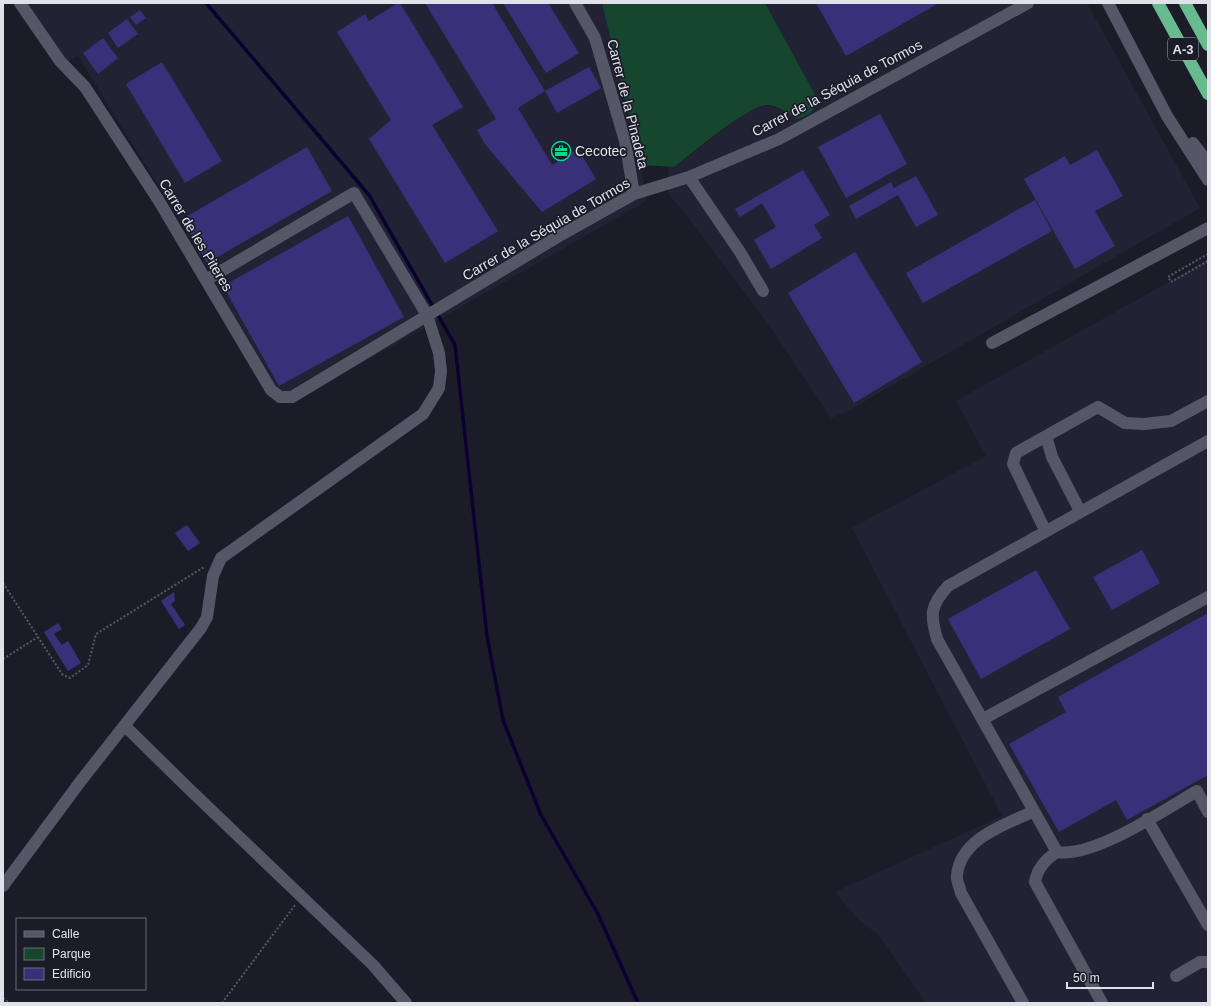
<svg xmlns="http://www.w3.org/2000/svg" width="1211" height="1006" font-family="Helvetica,sans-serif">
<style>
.built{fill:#222235}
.green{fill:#16462e}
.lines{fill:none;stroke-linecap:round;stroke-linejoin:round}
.stream{stroke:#0b002f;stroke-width:3.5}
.building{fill:#3a307a}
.path{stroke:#585863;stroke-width:2;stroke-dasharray:2 2;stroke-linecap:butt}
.minor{stroke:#565766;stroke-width:12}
.highway{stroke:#68bb8e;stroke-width:12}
.labels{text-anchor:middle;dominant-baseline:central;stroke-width:3.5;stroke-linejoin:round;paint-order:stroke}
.shield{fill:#1c1c29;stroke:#a6a6b0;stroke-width:1}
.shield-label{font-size:13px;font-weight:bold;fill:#e1e1ea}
.street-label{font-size:14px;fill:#e1e1ea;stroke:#1c1c29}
.poi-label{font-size:14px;fill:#e1e1ea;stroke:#1c1c29;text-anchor:start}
</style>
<rect width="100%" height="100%" fill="#1c1c29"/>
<!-- built -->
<path class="built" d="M26,3h576l39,162 5,36 -357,204 -12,-15 -101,-176 -98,-158 -11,6z
M765,3h322l113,205 -354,204 -15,6 -62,-93 -84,-112 -17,-19 1,-29 5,2 74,-56 17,-6 16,4 15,10 8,-2 10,-7 5,-8z
M1208,260v743h-282l-48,-69 -17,-12 -26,-30 167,-76 -150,-288 134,-72 -30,-55z"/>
<!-- green -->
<path class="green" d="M602,3h163l54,99c-6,9 -11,15 -23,17 -9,-7 -19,-14 -30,-14 -17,0 -76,50 -92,62l-33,-2z"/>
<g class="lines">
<!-- stream -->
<path class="stream" d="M206,3l163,192 86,150 32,291 16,84 38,95 57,99 40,89"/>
</g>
<!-- building -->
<path class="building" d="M398,3h2l63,104 -31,18 66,106 -53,32 -76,-124 22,-19 -54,-88 28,-18 4,7z
M425,3h67l53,88 -27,17 34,57 26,-16 18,30 -54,33 -57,-68 -8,-14 19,-11z
M503,3h45l31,50 -33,20z
M816,3h123l-93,53z
M140,10l6,8 -10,7 -6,-8z
M127,19l11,15 -20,14 -10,-15z
M103,38l15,20 -20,16 -15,-21z
M162,62l60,99 -37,22 -59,-99z
M589,67l12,21 -44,25 -12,-22z
M880,114l27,50 -61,34 -28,-51z
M307,147l25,44 -125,72 -25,-44z
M1097,150l26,46 -28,15 20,35 -40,23 -51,-90 41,-23 5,9z
M803,170l27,45 -16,10 8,13 -51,31 -17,-29 22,-13 -14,-24 -22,14 -5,-8z
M916,176l22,39 -22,12 -18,-32 -42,24 -7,-13 42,-24 3,6z
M1035,200l17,31 -129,72 -17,-30z
M348,216l56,101 -125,69 -56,-100z
M855,252l67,110 -68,41 -66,-110z
M187,525l13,18 -12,8 -13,-18z
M1142,550l18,33 -48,27 -19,-33z
M1036,570l34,59 -89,50 -33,-60z
M174,592l1,9 -4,3 14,21 -6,4 -18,-28z
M1208,613v162l-81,45 -11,-20 -57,32 -50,-88 57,-32 -8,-15z
M58,623l4,6 -8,5 8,11 6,-4 13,22 -13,8 -24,-39z"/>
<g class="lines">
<!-- path -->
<path class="path" d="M1208,254l-40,23 3,5 37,-21
M3,583l59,91 8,4 18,-13 8,-31 108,-67
M3,659l35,-22
M3,998l6,5
M222,1003l73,-98"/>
<!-- minor -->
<path class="minor" d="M20,3l40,58 25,26 74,114 112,189 9,7h12l267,-161 75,-42 55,-17 90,-38 249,-136
M575,3l20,35 30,103 9,53
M1108,3l59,113 41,64
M1193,143l15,20
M689,177l51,75 23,39
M992,343l216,-115
M1046,436l6,21 28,54
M1045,530l-32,-66 3,-11 82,-46 27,16 19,1 27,-3 37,-20
M983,719l225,-122
M125,726l61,60 187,179 33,38
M1034,811l23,41c37,6 107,-42 140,-61l11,21
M1147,819l61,106
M1057,852c-11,7 -20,17 -22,30l67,121
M3,886l77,-104 121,-154 6,-11 6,-41 8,-18 202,-144 16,-26 2,-17 -2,-18 -12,-38 -73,-122 -148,87
M1176,976l24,-14h8
M1023,1003l-62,-110c-1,-5 -5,-13 -4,-18 4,-37 48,-50 77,-64l-97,-172c-7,-25 -7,-33 11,-53l260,-145"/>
<!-- highway -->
<path class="highway" d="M1158,3l50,91
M1185,3l23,42"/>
</g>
<!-- icons -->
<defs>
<g id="office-ring" transform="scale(1)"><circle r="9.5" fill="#1c1c29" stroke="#06d98b" stroke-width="1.5"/><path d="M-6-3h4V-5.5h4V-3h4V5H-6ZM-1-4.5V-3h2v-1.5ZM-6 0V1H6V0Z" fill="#06d98b"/></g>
</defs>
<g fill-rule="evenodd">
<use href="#office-ring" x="561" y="151"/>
</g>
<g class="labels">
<!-- shield labels -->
<rect class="shield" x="1168" y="38" width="30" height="22" rx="3"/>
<g class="shield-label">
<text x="1183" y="49">A-3</text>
</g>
<!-- street labels -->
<g class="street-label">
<text transform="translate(837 88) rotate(-28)">Carrer de la Séquia de Tormos</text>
<text transform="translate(628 104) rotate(76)">Carrer de la Pinadeta</text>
<text transform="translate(546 229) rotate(-30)">Carrer de la Séquia de Tormos</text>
<text transform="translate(196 235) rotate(59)">Carrer de les Piteres</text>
</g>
<!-- poi labels -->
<g class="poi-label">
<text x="575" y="151">Cecotec</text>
</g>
</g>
<!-- border -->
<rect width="1211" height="1006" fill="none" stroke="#e1e1ea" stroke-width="8"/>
<!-- legend -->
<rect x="16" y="918" width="130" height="72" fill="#1c1c29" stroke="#6b6b76"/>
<rect x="24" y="931" width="20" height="6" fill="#565766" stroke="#6b6b76"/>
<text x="52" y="938" font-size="12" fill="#e1e1ea">Calle</text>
<rect x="24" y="948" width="20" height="12" fill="#16462e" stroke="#6b6b76"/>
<text x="52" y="958" font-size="12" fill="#e1e1ea">Parque</text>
<rect x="24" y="968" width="20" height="12" fill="#3a307a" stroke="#6b6b76"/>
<text x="52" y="978" font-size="12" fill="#e1e1ea">Edificio</text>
<!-- scale -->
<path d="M1067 982v6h86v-6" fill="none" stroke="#e1e1ea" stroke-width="2"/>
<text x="1073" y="982" font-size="12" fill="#e1e1ea" stroke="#1c1c29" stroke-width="3" paint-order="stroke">50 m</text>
</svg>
